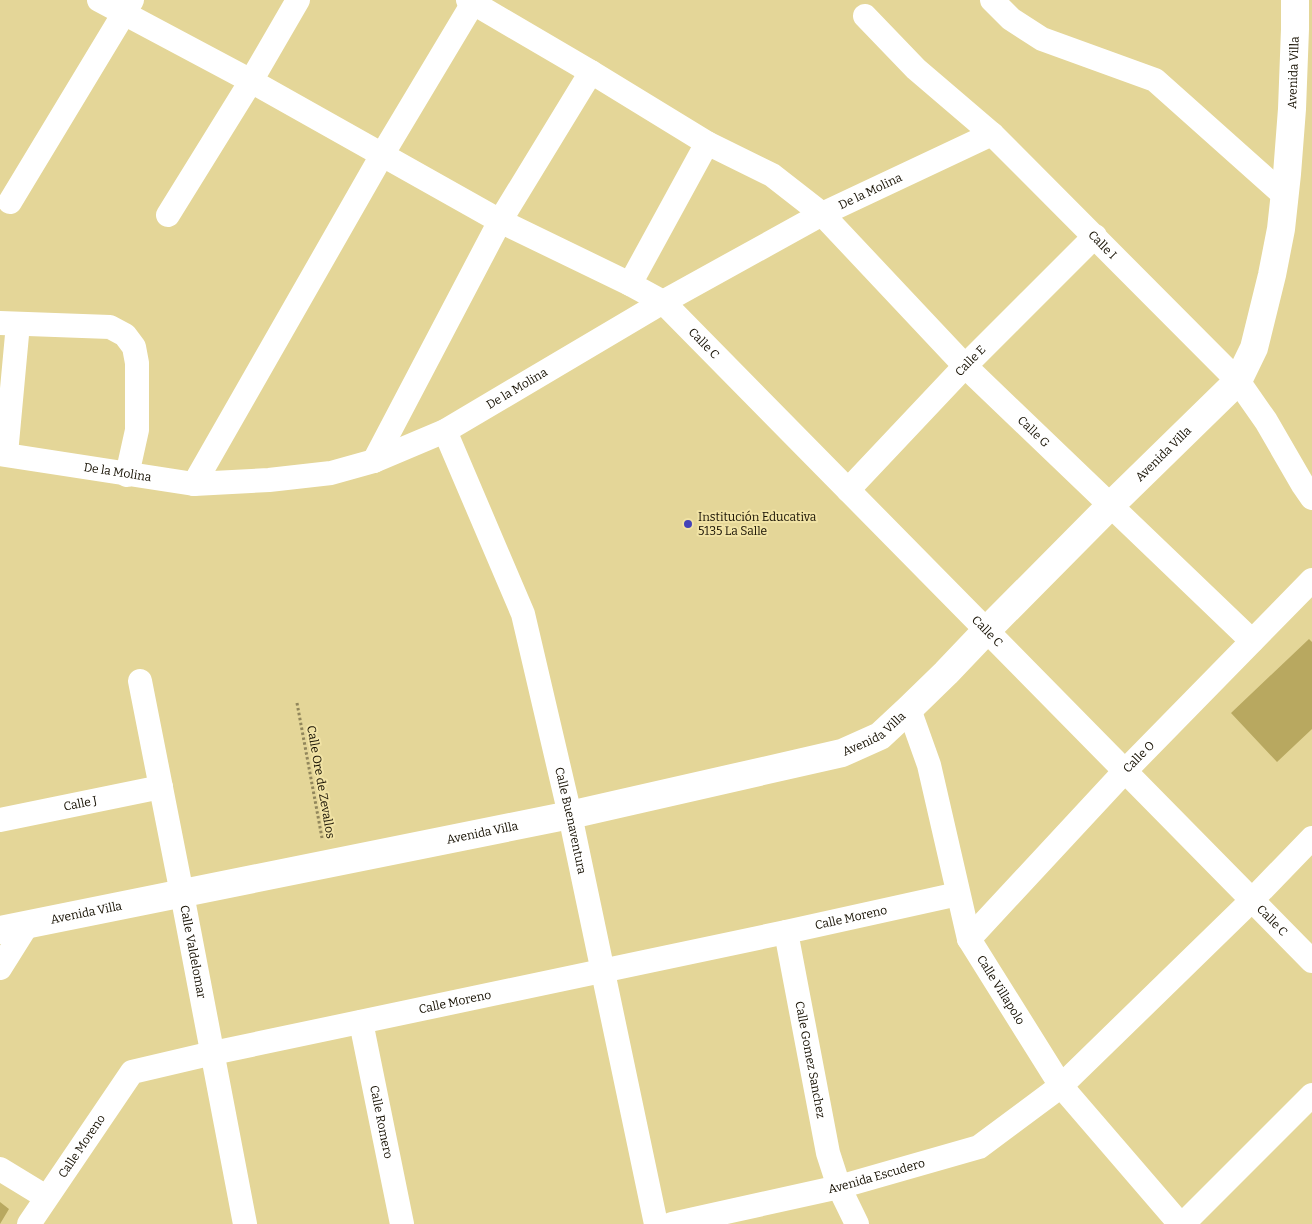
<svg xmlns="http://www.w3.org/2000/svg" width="1312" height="1224" viewBox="0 0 1312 1224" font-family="Bitter,serif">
  <rect width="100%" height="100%" fill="#e4d698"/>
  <path fill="#b8a860" d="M1309,639L1312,642V729L1277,762L1231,713Z
    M0,1202L9,1209L0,1224Z"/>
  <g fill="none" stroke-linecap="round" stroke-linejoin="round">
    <path stroke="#91865b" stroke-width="3" stroke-dasharray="2.5 2.5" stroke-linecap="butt" d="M297,703L322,838"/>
    <g stroke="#fff" stroke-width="24">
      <path id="s1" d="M99,0L251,81L500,221L630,284L663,302L1312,961"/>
      <path id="s2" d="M468,0L591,72L707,143L772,175L822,214L965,366L1252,641"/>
      <path d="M992,0L1011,19L1042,39L1155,80L1285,196"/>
      <path id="s3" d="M865,16L916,69L992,134L1238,381L1266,421L1303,485L1312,498"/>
      <path d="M10,202L132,0"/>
      <path d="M168,215L251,81L298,0"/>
      <path d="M630,284L707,143"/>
      <path d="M0,323L110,327L125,335L134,347L137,363V430L127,475"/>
      <path id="s4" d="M445,431L523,614L570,815L656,1224"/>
      <path id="s5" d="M0,454L194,484L269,480L331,473L374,461L445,431L663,302L822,214L992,134"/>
      <path d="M6,454L18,324"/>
      <path d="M374,461L500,221L591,72"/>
      <path d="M194,484L382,155L473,3"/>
      <path id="s6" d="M848,490L965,366L1095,236"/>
      <path id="s7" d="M140,681L182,894L245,1224"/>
      <path id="s8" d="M909,709L929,765L969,939L1061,1086L1180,1224"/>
      <path id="s9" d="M0,820L161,787"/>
      <path id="s10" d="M786,932L828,1153L839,1187L857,1224"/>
      <path id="s11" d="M969,939L1125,771L1312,580"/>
      <path d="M0,968L27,925"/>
      <path id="s12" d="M361,1022L402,1224"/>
      <path d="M0,1169L46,1197"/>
      <path id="s13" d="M29,1224L132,1072L213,1053L786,932L958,894"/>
      <path id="s14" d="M672,1224L839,1187L979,1147L1061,1086L1252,900L1312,838"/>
      <path d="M1183,1224L1312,1095"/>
    </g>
    <path stroke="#fff" stroke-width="28" id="s15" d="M0,930L570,815L842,753L880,736L909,709L946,673L986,631L1111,505L1238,381L1254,348L1272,275L1281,229L1287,174L1292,109L1295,29V0"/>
  </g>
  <circle fill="#4443b8" stroke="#f1e3a5" stroke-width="2" cx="688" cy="524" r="5"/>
  <g text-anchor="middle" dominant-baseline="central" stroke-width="4" stroke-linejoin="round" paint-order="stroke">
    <g font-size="12" fill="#150f00" stroke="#f1e3a5">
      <text stroke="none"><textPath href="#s15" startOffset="1722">Avenida Villa</textPath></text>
      <text stroke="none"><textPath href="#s5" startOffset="944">De la Molina</textPath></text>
      <text stroke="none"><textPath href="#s3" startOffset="330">Calle I</textPath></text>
      <text stroke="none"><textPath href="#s1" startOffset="698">Calle C</textPath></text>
      <text stroke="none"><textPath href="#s6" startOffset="178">Calle E</textPath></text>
      <text stroke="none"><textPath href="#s5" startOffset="539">De la Molina</textPath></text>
      <text stroke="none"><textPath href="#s2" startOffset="718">Calle G</textPath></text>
      <text stroke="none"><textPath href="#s15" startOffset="1302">Avenida Villa</textPath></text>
      <text stroke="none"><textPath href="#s5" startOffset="119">De la Molina</textPath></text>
      <text stroke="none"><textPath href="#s1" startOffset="1102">Calle C</textPath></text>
      <text stroke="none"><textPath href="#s15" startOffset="898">Avenida Villa</textPath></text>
      <text stroke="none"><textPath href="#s11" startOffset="249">Calle O</textPath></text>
      <text transform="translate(321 782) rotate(80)">Calle Ore de Zevallos</text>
      <text stroke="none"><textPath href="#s9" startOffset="82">Calle J</textPath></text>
      <text stroke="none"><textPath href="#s4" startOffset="411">Calle Buenaventura</textPath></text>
      <text stroke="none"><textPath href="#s15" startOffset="492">Avenida Villa</textPath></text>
      <text stroke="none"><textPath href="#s15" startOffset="88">Avenida Villa</textPath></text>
      <text stroke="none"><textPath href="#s13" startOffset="919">Calle Moreno</textPath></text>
      <text stroke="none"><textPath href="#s1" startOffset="1508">Calle C</textPath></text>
      <text stroke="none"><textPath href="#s7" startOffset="276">Calle Valdelomar</textPath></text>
      <text stroke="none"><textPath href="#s8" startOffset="298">Calle Villapolo</textPath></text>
      <text stroke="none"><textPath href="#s13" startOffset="514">Calle Moreno</textPath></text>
      <text stroke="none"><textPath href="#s10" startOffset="130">Calle Gomez Sanchez</textPath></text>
      <text stroke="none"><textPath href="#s12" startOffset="102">Calle Romero</textPath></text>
      <text stroke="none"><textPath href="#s13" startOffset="94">Calle Moreno</textPath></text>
      <text stroke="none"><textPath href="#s14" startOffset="210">Avenida Escudero</textPath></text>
    </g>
    <g font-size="12" fill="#150f00" stroke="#f1e3a5" text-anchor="start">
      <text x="698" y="517">Institución Educativa<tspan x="698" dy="14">5135 La Salle</tspan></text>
    </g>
  </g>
</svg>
